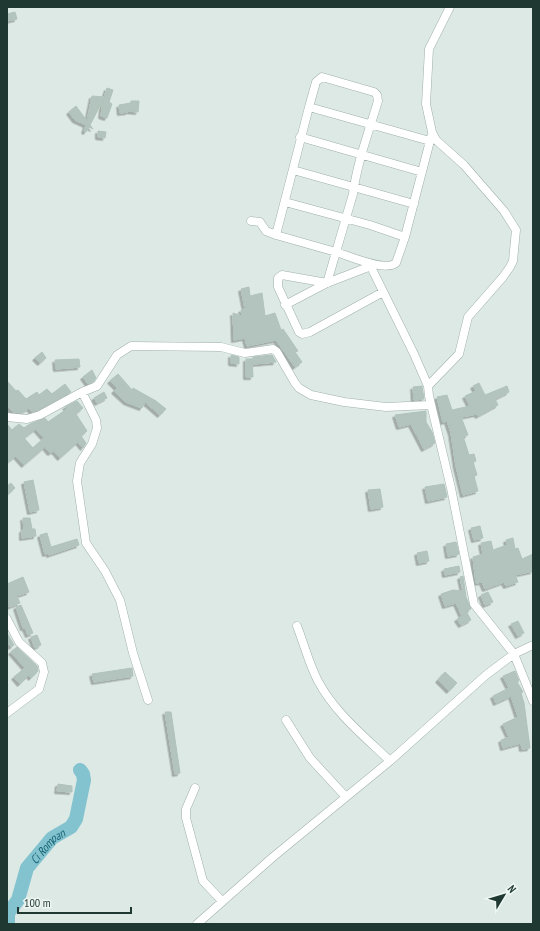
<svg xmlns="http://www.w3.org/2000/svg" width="540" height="931" viewBox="0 0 540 931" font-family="'PT Sans Narrow',sans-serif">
  <defs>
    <filter id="shadow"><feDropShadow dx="-2.5" dy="2.5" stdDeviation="0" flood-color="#0004"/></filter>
  </defs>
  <rect width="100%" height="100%" fill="#dde9e4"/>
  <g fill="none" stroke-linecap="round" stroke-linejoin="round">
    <path stroke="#83c3d0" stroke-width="14" id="s1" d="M8,924V913L18,900L27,868L52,838L71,827L76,819L84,780L83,774L80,770"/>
  </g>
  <path fill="#b2c4bd" stroke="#b0c3bb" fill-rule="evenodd" filter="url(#shadow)" d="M15,12L17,19L7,21V14Z
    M107,88L113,90L109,102L112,104L107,118L101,116L103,100L90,125L93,129L89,127L86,132L84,131L86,125L75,120L69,112L76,106L87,121L92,96L104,97Z
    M131,101H139L138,112L128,111V112L120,113L119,105L131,103Z
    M98,131L106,132L105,138L98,137Z
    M249,287L250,296L262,293L265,316L275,313L281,330L283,329L298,351L295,352L302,362L295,367L276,340L247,346L245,338L234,340L233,313L242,316L241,310L245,309L241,289Z
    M42,352L46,358L40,363L35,358Z
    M231,355L239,357V364L231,363Z
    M272,355L276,362L253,364V357Z
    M79,359L80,367L56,369L55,360Z
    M246,359H252L253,377H246Z
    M92,370L96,378L93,382L88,384L83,377Z
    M118,374L132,390L133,388L156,401L166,409L160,415L145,402L142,408L126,402L114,391L117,388L110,381Z
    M7,381L16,391L18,390L26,399L37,392L39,395L47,389L52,394L65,384L71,392L38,410L32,412L29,408L22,413L13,412L7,405Z
    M479,383L485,395L507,386L509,392L495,399L498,405L478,416L477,414L461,417L468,435L463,436L469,455L474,454L476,461L473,462L477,475L474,476L478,491L463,495L456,466L451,433L447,421L443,422L437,397L447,395L452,410L470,406L465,396L476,391L473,386Z
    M422,386L424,399L414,400L413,387Z
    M104,392L107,398L97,403L94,398Z
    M77,401L83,408L76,414L87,431L81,436L86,443L83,448L78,442L60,458L54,451L50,453L45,447L24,465L16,456L7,463V424L12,430L19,424L24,428L30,424L45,418L48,422L67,409L65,407ZM36,429L44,438L33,448L24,438Z
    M426,411V422L432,432L435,443L424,449L411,424L399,427L395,415Z
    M33,480L39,510L30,512L24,482Z
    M11,483L15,488L7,495V486Z
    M444,484L447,497L428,501L425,487Z
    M380,489L383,507L371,509L368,490Z
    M23,518H30L32,529H35L36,536L22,538V530H24Z
    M480,526L483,538L474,540L471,528Z
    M47,533L51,547L77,539L79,545L49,555V553L45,554L40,535Z
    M513,538L515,549L518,548L522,559L533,554V571L515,575L518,582L506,586L504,582L485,589L482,582L476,583L473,557L483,554L481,543L491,541L493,550L507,545L506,540Z
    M456,542L459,554L448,556L446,544Z
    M427,551L429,561L419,563L417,553Z
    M459,566L460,572L445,575L444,569Z
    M463,576L466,597L471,609L466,611L471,620L461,625L457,619L462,616L456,603L445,606L441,594L453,590L463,591L460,577Z
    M23,577L29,592L17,596L20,603L9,607L7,602V584Z
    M488,592L493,602L485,605L481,595Z
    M21,605L33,633L28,635L25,628H23L16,607Z
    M518,621L524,633L518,636L511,624Z
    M7,633L14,645L11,647L7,642Z
    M37,635L41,645L35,648L31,637Z
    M17,647L37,666L38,671L31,678L29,675L20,684L14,677L25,668L11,652Z
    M132,668L133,676L94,682L92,674Z
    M515,671L519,681L517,682L523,692L521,693L524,703L530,748L522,749L521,743L503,748L501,740L509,737L503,724L518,717L511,696L496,703L493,696L509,688L503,676Z
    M445,672L457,683L449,691L438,680Z
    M165,712H171L180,773L175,774Z
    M58,784L72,786V792L57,791Z"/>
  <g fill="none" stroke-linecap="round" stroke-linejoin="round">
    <defs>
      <path id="minor" d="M450,7L429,49L426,104L432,132L436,140L464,165L504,211L516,230L513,261L510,267L503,277L468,317L459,354L428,386L429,396L451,488L474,604L514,654L533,701
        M309,107L316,82L322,77L374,92L377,95L378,101C369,131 357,163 353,194L336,252L276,235L309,107L430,141
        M300,137L422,172
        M293,170L414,204
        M285,202L370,225L405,237
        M251,221L260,222L266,231L276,235
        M369,263L414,354L428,386
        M327,283L336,252C349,256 385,272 396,263L405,237L431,137
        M327,283L282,275L278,278V287L299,332L302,334L310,332L383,292
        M285,305L327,283L371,266
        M82,392L96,420L97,428L92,444L80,463L77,481L86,543L105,571L120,600L133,653L148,700
        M7,417L27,419L40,415L82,392L97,386L117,355L131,346L221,347L245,353L273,349L277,352L295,383L299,388L311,395L344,402L386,407L430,405
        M7,619L19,642L42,663L44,672L39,689L7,713
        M297,626C304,644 309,664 318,681C335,713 364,736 390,761
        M286,720L310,758L346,797
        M195,788L186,809V818L203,881L222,901
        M197,924L273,857L390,761L486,675L514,654L533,645"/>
    </defs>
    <use href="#minor" stroke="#a0b0ab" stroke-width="9"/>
    <use href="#minor" stroke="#fff" stroke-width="8"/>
  </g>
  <g text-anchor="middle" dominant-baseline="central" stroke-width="3" stroke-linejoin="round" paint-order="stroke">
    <g font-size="12" font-style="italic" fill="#196474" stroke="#edf6f2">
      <text stroke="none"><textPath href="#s1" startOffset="91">Ci Rompan</textPath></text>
    </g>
  </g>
  <rect width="540" height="931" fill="none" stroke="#1f3832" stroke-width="16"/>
  <g transform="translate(504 895) rotate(52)" stroke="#edf6f2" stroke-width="3" paint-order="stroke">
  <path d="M0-3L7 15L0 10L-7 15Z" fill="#1f3832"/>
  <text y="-6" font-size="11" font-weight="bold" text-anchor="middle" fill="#1f3832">N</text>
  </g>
  <path d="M18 907v6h113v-6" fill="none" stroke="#1f3832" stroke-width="2"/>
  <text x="24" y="907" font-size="12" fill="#1f3832" stroke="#edf6f2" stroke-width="3" paint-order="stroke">100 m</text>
</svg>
